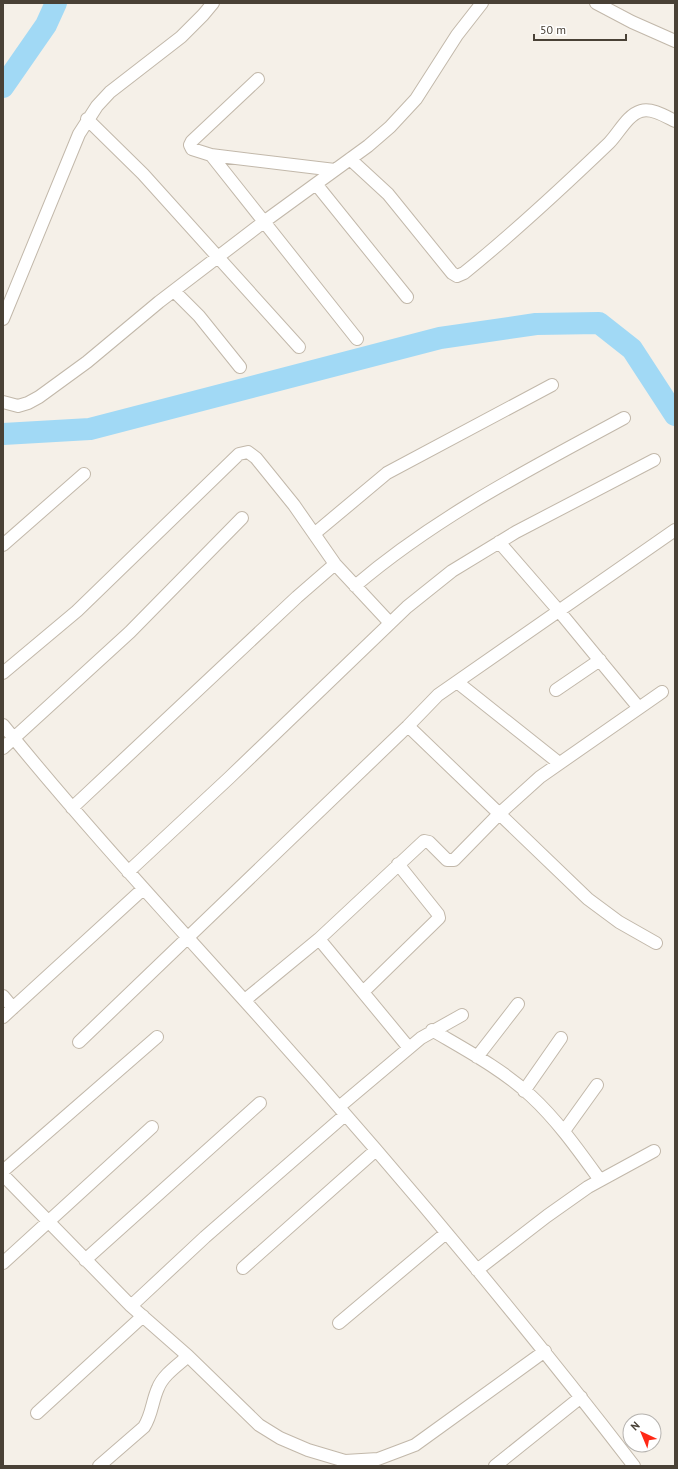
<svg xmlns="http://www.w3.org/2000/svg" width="678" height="1469" viewBox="0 0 678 1469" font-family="'PT Sans',sans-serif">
  <rect width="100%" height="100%" fill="#f5f0e8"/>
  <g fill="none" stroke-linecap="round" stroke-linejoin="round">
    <path stroke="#a1d9f5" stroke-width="22" d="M3,87L46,25L56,3
      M3,434L90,429L440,338L536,324L599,323L632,349L675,415"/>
    <defs>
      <path id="minor" d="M596,3L632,22L675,41
        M258,79L192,141L190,145L192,149L211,155L335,170
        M87,119L143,174L299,347
        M211,155L357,339
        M350,159L388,194L452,273L457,276L464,273C515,232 562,188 609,143C619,133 627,115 641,111C652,108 665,116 675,121
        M316,184L407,297
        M174,291L199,316L240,367
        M3,319L79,134L97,106L110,92L181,37L203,15L213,3
        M3,402L18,406L28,403L39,397L87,362L159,302L265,221L368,146L390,127L416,99L457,35L482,3
        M314,534L387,473L552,385
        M499,542L559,611L639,708
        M3,545L84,474
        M355,586C437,516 530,469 624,418
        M3,673L77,611L239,454L248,452L256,458L294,505L335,564L390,623
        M457,682L559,763
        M556,690L600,660
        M3,725C80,820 163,910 245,1001C380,1151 511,1306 634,1466
        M408,726L588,899L619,922L656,943
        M3,748L130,632L242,518
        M72,808L297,597L335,564
        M128,872L229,778L407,607L452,571L516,532L654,460
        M319,939L409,1048
        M363,992L439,918L438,914L398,864
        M3,996L13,1008
        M245,1000L319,939L424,841L429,842L447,860H454L499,814L540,777L662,692
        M3,1017L143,889
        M432,1030C466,1050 502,1069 531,1096C558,1121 579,1151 600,1180
        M79,1042L408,726L438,695L675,530
        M477,1057L518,1004
        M524,1091L561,1038
        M339,1107L421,1038L462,1015
        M564,1131L597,1085
        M3,1171L157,1037
        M3,1175L131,1306L188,1356L259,1425L280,1438L308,1450L345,1461L378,1459L415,1445L545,1351
        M85,1260L260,1103
        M3,1263L152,1127
        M243,1268L376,1150
        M477,1270L547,1216L588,1187L654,1151
        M131,1306L205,1237L345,1115
        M339,1323L446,1233
        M37,1413L143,1316
        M99,1466L144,1427C152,1415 152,1401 158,1388C163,1375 178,1365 188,1356
        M495,1466L581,1397"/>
    </defs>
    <use href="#minor" stroke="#c2b8aa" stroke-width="14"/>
    <use href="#minor" stroke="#fff" stroke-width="12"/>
  </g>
  <rect width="678" height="1469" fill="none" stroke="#494136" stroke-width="8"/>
  <g transform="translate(642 1433) rotate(316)"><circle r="19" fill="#ffffff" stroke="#b6b3af"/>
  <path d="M0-3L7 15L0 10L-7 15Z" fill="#ff2816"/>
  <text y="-6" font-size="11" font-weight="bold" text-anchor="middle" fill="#494136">N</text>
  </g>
  <path d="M534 34v6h92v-6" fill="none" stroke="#494136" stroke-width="2"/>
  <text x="540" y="34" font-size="12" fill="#494136" stroke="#ffffff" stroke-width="3" paint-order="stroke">50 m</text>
</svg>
